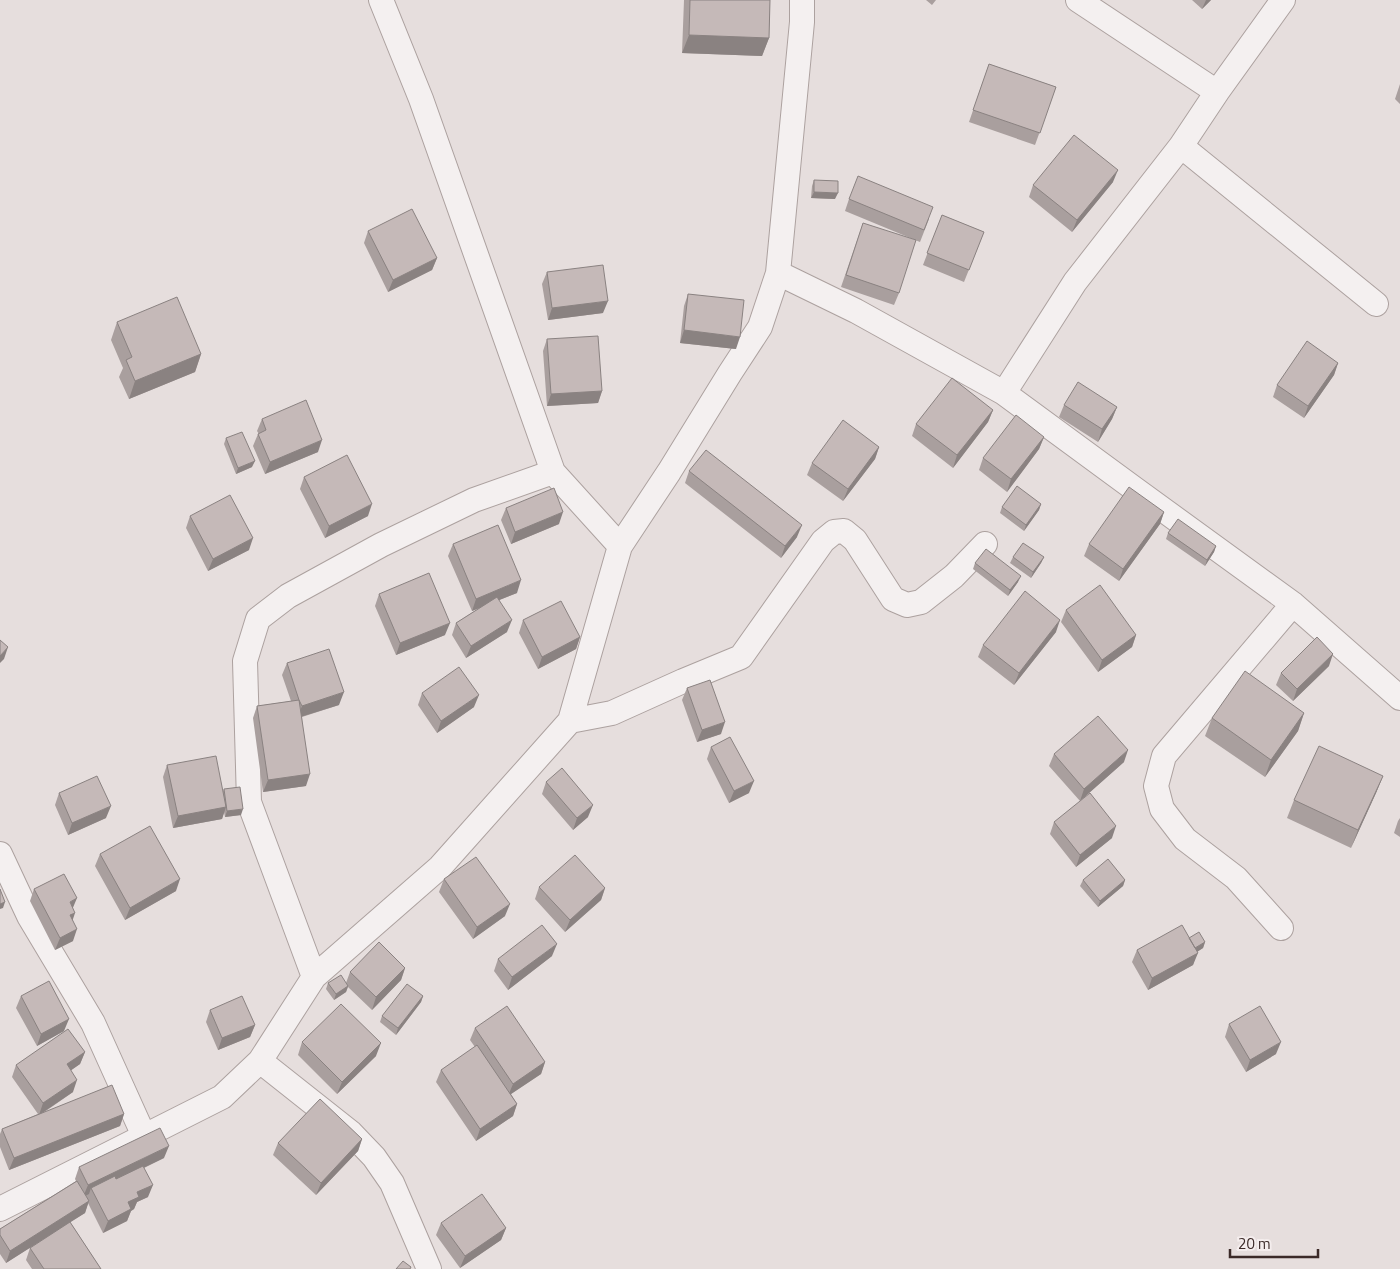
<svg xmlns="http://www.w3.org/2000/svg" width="1400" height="1269" viewBox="0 0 1400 1269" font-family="'Titillium Web',sans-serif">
  <rect width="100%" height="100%" fill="#e6dedd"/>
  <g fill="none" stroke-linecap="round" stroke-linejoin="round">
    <defs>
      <path id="street" d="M381,0L421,99L553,472
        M1078,0L1217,92
        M1181,146L1376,304
        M778,273L856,311L1004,393L1136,490L1293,604L1400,698
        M1004,393L1075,282L1181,146L1217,92L1283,0
        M570,721L612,713L683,681L741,657L823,541L834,532L844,531L855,540L893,599L907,605L921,602L954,576L985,544
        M0,854L29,916L93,1023L144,1136
        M1281,928L1236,878L1185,839L1162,809L1156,786L1164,756L1293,604
        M314,977L249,802L245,661L258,619L288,596L381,545L474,500L553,472L620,546
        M260,1061L351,1133L374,1157L392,1183L429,1269
        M0,1209L222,1097L260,1061L314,977L440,867L570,721L620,546L669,472L730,373L760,327L778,273L802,22V0"/>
    </defs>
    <use href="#street" stroke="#aca19f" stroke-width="26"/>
    <use href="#street" stroke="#f4f0f0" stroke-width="24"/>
  </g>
  <path fill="#a99f9e" d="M684,0H770L769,38L762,56L682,53Z
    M926,0H936L932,5Z
    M1192,0H1211L1202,9Z
    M989,64L1056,87L1035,145L969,122Z
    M1400,84V104L1395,99Z
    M814,180L835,199L811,198L812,186Z
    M1113,182L1072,232L1029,197L1033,185Z
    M849,199L929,219L920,242L845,211Z
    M942,215L984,232L964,282L923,265Z
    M863,223L899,293L894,305L841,287Z
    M368,231L437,258L432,270L388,292L364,243Z
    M547,272L603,313L548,320L542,284Z
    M688,294L736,349L680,343L684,306Z
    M117,322L201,354L195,372L129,399L119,377L123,368L111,340Z
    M547,339L602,391L598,403L547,406L543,351Z
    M1338,363L1334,375L1304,418L1273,397L1277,385Z
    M1064,405L1117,407L1112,419L1098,442L1059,417Z
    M993,410L988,422L953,468L912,436L916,424Z
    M262,419L318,452L265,474L253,446L258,434H259L257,431Z
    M1044,437L1039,449L1007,492L979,470L983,458Z
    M226,438L252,467L236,474L224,444Z
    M879,447L875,459L843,501L807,475L812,463Z
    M689,471L797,537L781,558L685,483Z
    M304,477L368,516L325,538L300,489Z
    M1041,504L1039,510L1024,531L1000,513L1002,507Z
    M506,508L559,524L511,544L501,520Z
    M1164,512L1160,524L1119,581L1084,556L1089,544Z
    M190,516L249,550L208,571L186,528Z
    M1168,533L1216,546L1214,552L1205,566L1166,539Z
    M453,544L517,593L499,600L507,632L466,658L452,635L456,623L479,608L472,611L448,556Z
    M1013,557H1044L1041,563L1031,578L1010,563Z
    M975,563L1018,582L1008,596L973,569Z
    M379,594L445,635L396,655L375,606Z
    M1066,610L1136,635L1132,647L1098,672L1061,622Z
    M523,620L580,637L576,649L538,669L519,633Z
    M1056,632L1014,685L978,657L983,645Z
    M287,663L339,705L302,717L306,786L263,792L253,718L257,706L291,701L282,675Z
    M1329,666L1293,701L1276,685L1281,673Z
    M687,688L721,734L697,742L682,700Z
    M422,693L474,707L437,733L418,705Z
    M1304,713L1298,731L1265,777L1205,736L1212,718Z
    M711,747L749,793L729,803L707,759Z
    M1054,754L1124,762L1080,801L1049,766Z
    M167,765L223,791L224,789L241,815L225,817L224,812L222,819L173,828L163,777Z
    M1383,776L1376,793L1351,848L1287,818L1294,800Z
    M546,782L588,817L573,830L542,794Z
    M59,793L106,818L68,835L55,805Z
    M1400,818V837L1394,833L1398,821Z
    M1054,822L1112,838L1076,867L1050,834Z
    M100,854L176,891L125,920L95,866Z
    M444,879L505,916L473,939L439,892Z
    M1083,880H1125L1123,886L1098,907L1080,886Z
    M539,887L605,888L601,900L565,932L535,899Z
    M34,889L73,909V941L55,950L30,901Z
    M1189,938L1205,942L1203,948L1197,952L1193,965L1148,990L1132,962L1137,950Z
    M552,956L508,990L494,971L498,959Z
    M405,968L401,980L372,1010L348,987L346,992L334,1000L326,989L328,983H346L350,972Z
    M21,996L64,1031L37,1046L16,1008Z
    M423,996L421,1002L396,1035L380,1022L382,1016Z
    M210,1010L255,1025L250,1037L218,1050L206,1022Z
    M1229,1024L1276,1054L1246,1072L1225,1037Z
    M475,1028L545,1062L541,1074L511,1094L517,1104L513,1116L476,1141L436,1082L441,1070L475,1047L470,1040Z
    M302,1042L376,1056L337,1094L298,1055Z
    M85,1052L80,1064L71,1070L73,1092L43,1113L124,1114L120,1126L9,1170L0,1147V1134L2,1129L38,1114L12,1077L16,1065Z
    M362,1139L358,1151L316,1195L273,1155L278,1143Z
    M164,1158L144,1168L148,1197L137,1202L134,1209L131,1211L127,1221L103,1233L88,1203L85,1213L70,1222L101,1269H32L26,1260L30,1248L48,1236L6,1263L0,1254V1229L76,1181L75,1179L79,1167Z
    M441,1223L506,1228L501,1240L460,1268L436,1235Z"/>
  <path fill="#8a8281" d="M1206,0H1211L1202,9Z
    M689,35L769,38L762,56L682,53Z
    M1118,170L1113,182L1072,232L1077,220Z
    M814,192L838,193L835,199L811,198Z
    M437,258L432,270L388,292L393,280Z
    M608,301L603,313L548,320L552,308Z
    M684,330L740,337L736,349L680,343Z
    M201,354L195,372L129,399L135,381Z
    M1338,363L1334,375L1304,418L1308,406Z
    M602,391L598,403L547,406L551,394Z
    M1117,407L1112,419L1098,442L1102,429Z
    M993,410L988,422L953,468L957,455Z
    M1044,437L1039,449L1007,492L1011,479Z
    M322,440L318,452L265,474L270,462Z
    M879,447L875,459L843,501L848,489Z
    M255,461L252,467L236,474L238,468Z
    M372,504L368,516L325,538L329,526Z
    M1041,504L1039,510L1024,531L1026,525Z
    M563,512L559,524L511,544L515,532Z
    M1164,512L1160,524L1119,581L1123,569Z
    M802,525L797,537L781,558L785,546Z
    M253,538L249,550L208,571L213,559Z
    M1216,546L1214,552L1205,566L1207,560Z
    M1044,557L1041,563L1031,578L1033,572Z
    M1021,576L1018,582L1008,596L1010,590Z
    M521,580L517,593L472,611L476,599Z
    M512,620L507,632L466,658L471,646Z
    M1060,620L1056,632L1014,685L1019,673Z
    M450,623L445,635L396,655L400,643Z
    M1136,635L1132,647L1098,672L1102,660Z
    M580,637L576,649L538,669L542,657Z
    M8,647L4,659L0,663V656Z
    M1333,654L1329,666L1293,701L1297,689Z
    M344,692L339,705L297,718L302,706Z
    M479,695L474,707L437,733L441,721Z
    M1304,713L1298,731L1265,777L1271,760Z
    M725,722L721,734L697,742L702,730Z
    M1128,750L1124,762L1080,801L1084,789Z
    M310,774L306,786L263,792L268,780Z
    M1383,776L1376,793L1351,848L1358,830Z
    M754,781L749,793L729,803L734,791Z
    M593,805L588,817L573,830L577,818Z
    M111,806L106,818L68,835L72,823Z
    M226,807L222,819L173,828L178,816Z
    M243,809L241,815L225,817L227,811Z
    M1116,826L1112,838L1076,867L1080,855Z
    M180,879L176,891L125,920L130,908Z
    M1125,880L1123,886L1098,907L1100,901Z
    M605,888L601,900L565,932L570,920Z
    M77,898L72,910L70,902Z
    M5,902L3,908L0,909V904Z
    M510,904L505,916L473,939L477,927Z
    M75,913L71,925L70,915Z
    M77,929L73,941L55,950L60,938Z
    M1205,942L1203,948L1192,955L1194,949Z
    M557,944L552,956L508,990L512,977Z
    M1198,953L1193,965L1148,990L1152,978Z
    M405,968L401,980L372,1010L376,997Z
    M348,986L346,992L334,1000L336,994Z
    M423,996L421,1002L396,1035L398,1028Z
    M69,1019L64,1031L37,1046L41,1034Z
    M255,1025L250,1037L218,1050L222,1038Z
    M1281,1042L1276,1054L1246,1072L1250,1060Z
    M381,1043L376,1056L337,1094L342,1082Z
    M85,1052L80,1064L63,1076L67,1064Z
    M545,1062L541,1074L508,1096L513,1084Z
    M77,1080L73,1092L39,1115L43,1103Z
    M517,1104L513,1116L476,1141L480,1129Z
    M124,1114L120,1126L9,1170L14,1158Z
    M362,1139L358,1151L316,1195L321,1183Z
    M169,1146L164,1158L93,1192L91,1188L89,1194L83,1197L88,1185Z
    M153,1185L148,1197L137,1202L134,1209L131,1211L127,1221L103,1233L108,1221L137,1192Z
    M89,1201L85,1213L6,1263L10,1251Z
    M506,1228L501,1240L460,1268L465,1256Z"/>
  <path fill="#c5b9b8" stroke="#8a8281" d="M690,0H770L769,38L689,35Z
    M989,64L1056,87L1040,133L973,110Z
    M1074,135L1118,170L1077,220L1033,185Z
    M858,176L933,207L924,230L849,199Z
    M814,180L838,181V193L814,192Z
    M412,209L437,258L393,280L368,231Z
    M942,215L984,232L969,270L927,253Z
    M863,223L916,240L899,293L846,275Z
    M603,265L608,301L552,308L547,272Z
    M688,294L744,300L740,337L684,330Z
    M177,297L201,354L135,381L126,360L132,357L117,322Z
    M598,336L602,391L551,394L547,339Z
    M1307,341L1338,363L1308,406L1277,385Z
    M952,378L993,410L957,455L916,424Z
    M1078,382L1117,407L1102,429L1064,405Z
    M306,400L322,440L270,462L258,434L266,430L262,419Z
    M1016,415L1044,437L1011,479L983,458Z
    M843,420L879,447L848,489L812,463Z
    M242,432L255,461L238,468L226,438Z
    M706,450L802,525L785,546L689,471Z
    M347,455L372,504L329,526L304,477Z
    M1017,486L1041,504L1026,525L1002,507Z
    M1129,487L1164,512L1123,569L1089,544Z
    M554,488L563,512L515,532L506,508Z
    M230,495L253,538L213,559L190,516Z
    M1178,519L1216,546L1207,560L1168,533Z
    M498,525L521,580L476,599L453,544Z
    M1023,543L1044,557L1033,572L1013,557Z
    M986,549L1021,576L1010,590L975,563Z
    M429,573L450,623L400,643L379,594Z
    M1100,585L1136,635L1102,660L1066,610Z
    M1025,591L1060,620L1019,673L983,645Z
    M497,597L512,620L471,646L456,623Z
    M561,601L580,637L542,657L523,620Z
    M1317,637L1333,654L1297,689L1281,673Z
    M0,640L8,647L0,656Z
    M329,649L344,692L302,706L299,700L310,774L268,780L257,706L299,700L287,663Z
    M459,667L479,695L441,721L422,693Z
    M1245,671L1304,713L1271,760L1212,718Z
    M710,680L725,722L702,730L687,688Z
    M1098,716L1128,750L1084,789L1054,754Z
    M730,737L754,781L734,791L711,747Z
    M1319,746L1383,776L1358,830L1294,800Z
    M216,756L226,807L178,816L167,765Z
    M562,768L593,805L577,818L546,782Z
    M97,776L111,806L72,823L59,793Z
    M240,787L243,809L227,811L224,789Z
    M1090,793L1116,826L1080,855L1054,822Z
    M150,826L180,879L130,908L100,854Z
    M575,855L605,888L570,920L539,887Z
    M476,857L510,904L477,927L444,879Z
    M1108,859L1125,880L1100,901L1083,880Z
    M64,874L77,898L70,902L75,913L70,915L77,929L60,938L34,889Z
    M0,889L5,902L0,904Z
    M542,925L557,944L512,977L498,959Z
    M1182,925L1198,953L1152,978L1137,950Z
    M1199,932L1205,942L1195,948L1189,938Z
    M379,942L405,968L376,997L350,972Z
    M341,975L348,986L336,994L328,983Z
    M49,981L69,1019L41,1034L21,996Z
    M407,984L423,996L398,1028L382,1016Z
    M242,996L255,1025L222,1038L210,1010Z
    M341,1004L381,1043L342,1082L302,1042Z
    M507,1006L545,1062L513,1084L475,1028Z
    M1260,1006L1281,1042L1250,1060L1229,1024Z
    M68,1029L85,1052L67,1064L77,1080L43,1103L16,1065Z
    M477,1045L517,1104L480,1129L441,1070Z
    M112,1085L124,1114L14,1158L2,1129Z
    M320,1099L362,1139L321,1183L278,1143Z
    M160,1128L169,1146L88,1185L79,1167Z
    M143,1166L153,1185L137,1192L139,1197L128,1202L131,1209L108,1221L91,1188L115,1176L116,1179Z
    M77,1181L89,1201L10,1251L0,1235V1229Z
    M482,1194L506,1228L465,1256L441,1223Z
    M70,1222L101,1269H44L30,1248Z
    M403,1261L411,1267L410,1269H396Z"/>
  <path d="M1230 1249v8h88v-8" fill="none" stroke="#3b2a28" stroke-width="2.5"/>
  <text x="1238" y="1249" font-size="15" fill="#3b2a28" stroke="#f4eded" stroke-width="4" paint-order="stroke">20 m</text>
</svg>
